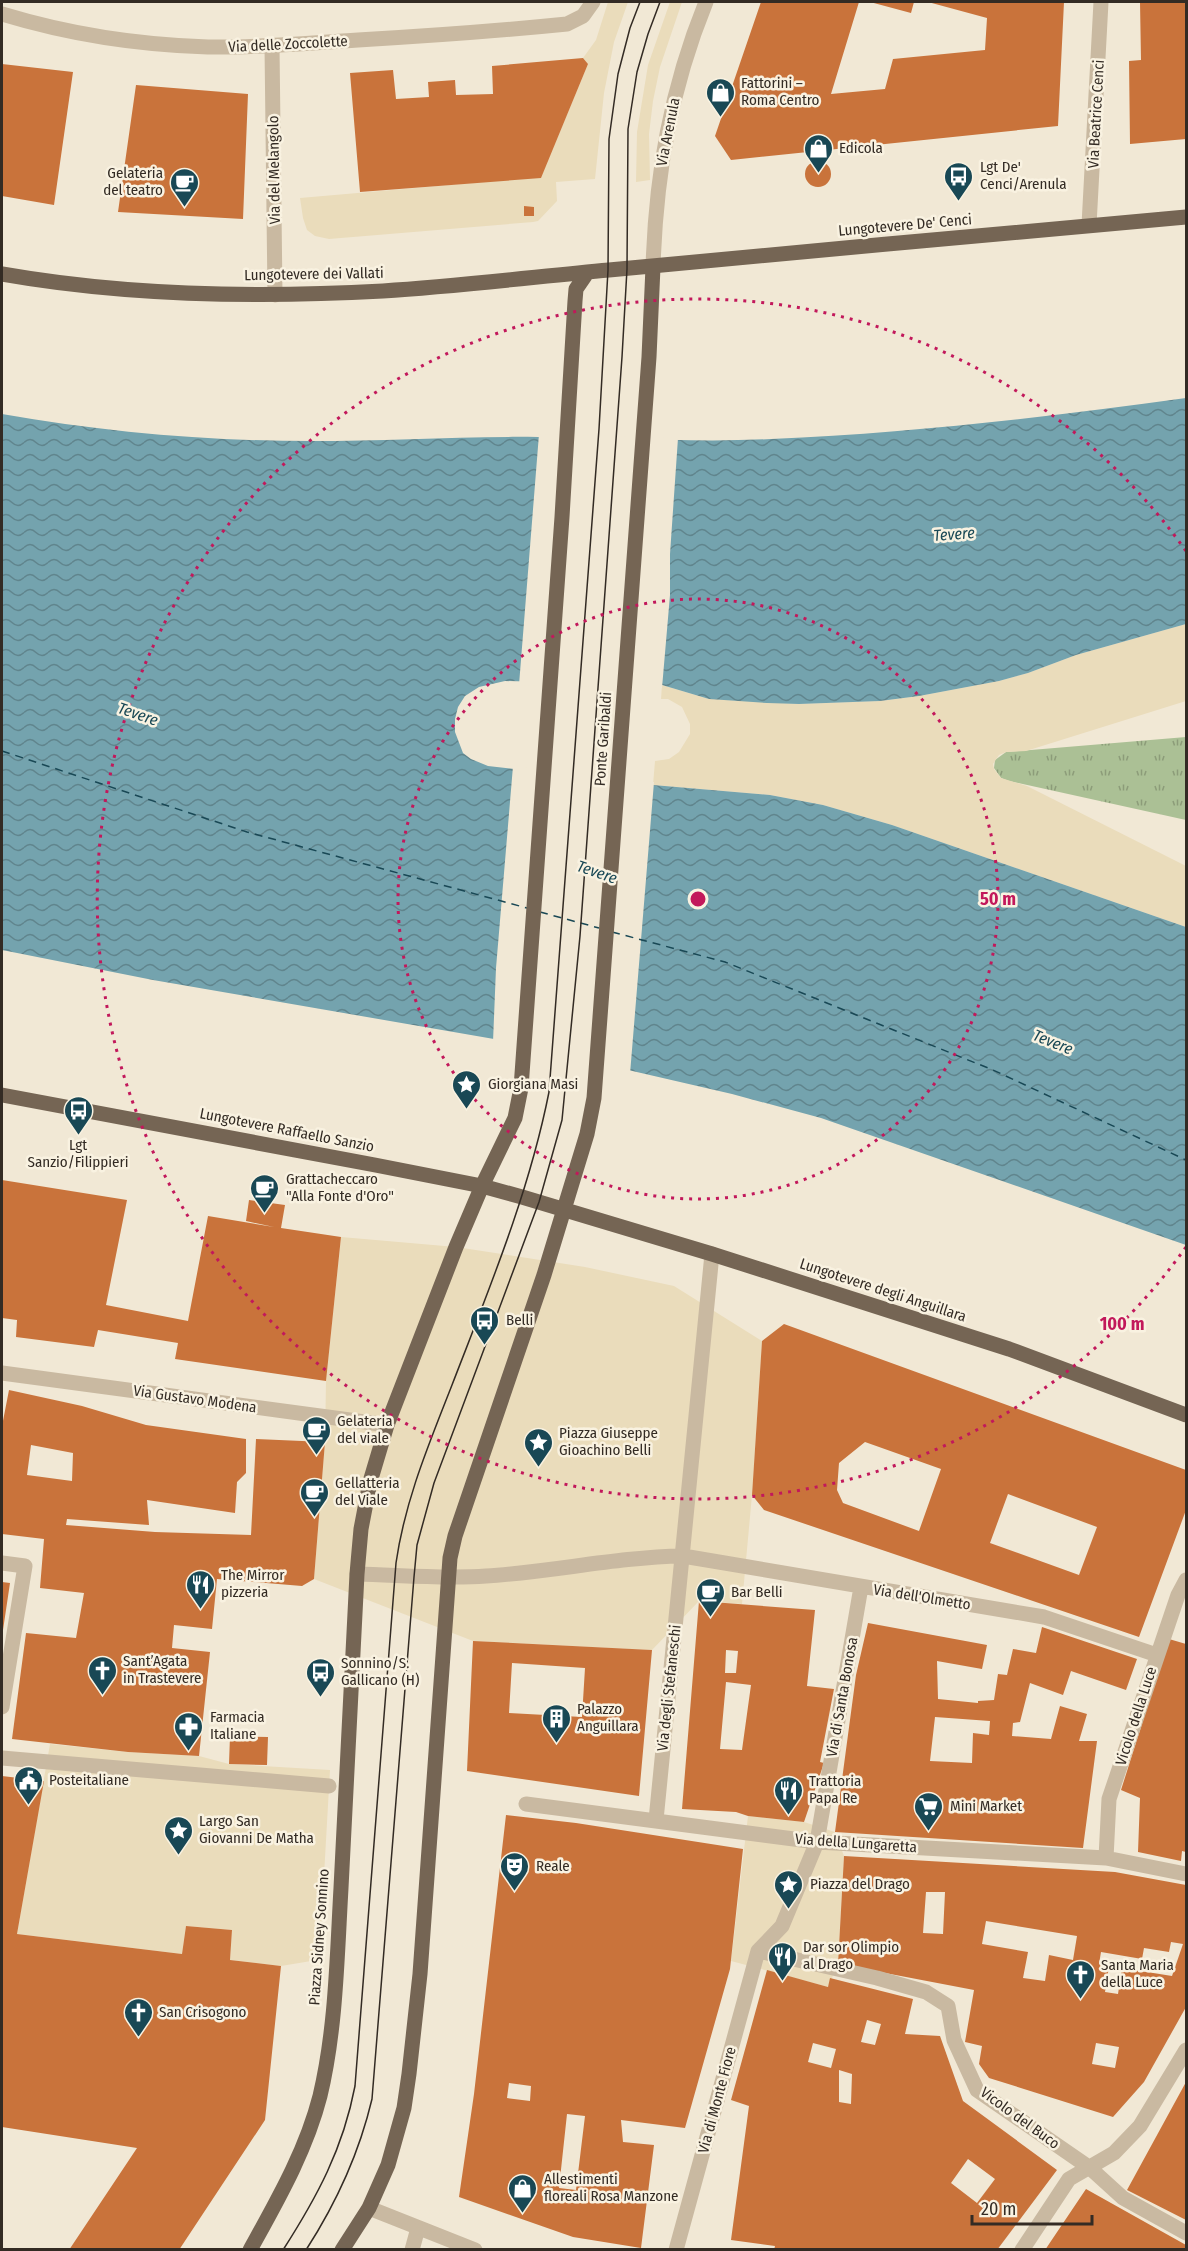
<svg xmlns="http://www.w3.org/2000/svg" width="1188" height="2251" viewBox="0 0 1188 2251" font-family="'Fira Sans Condensed',sans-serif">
  <defs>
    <pattern id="grass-tufts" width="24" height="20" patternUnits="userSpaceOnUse" patternTransform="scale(1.5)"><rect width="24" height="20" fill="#abc095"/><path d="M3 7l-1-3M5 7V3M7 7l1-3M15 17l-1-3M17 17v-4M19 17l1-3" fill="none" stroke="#8c9c79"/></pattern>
    <pattern id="water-waves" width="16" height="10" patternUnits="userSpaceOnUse" patternTransform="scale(1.5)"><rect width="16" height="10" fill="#74a3ae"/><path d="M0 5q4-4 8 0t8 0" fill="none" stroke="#60858d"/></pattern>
  </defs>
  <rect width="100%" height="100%" fill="#f1e8d5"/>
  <path fill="url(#grass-tufts)" d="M1186,737V820L1009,781L1001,778L994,768L995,760L1006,752Z"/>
  <path fill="#eadcbb" d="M608,2H628L614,42L604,93L595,179L556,182L557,201L538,221L533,222L329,239L315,236L307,230L303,218L300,198L541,177L588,64L583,58L596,40Z
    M670,2H682L660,67L653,101L649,134L650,180L636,182L637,132L648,65Z
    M1186,624V701L1026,751L1006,752L999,755L993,764L994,769L1001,778L1027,786L1186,866V927L892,825L823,805L770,795L653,785L655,761L669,759L679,752L690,734V724L682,707L668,699H661L662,685L709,699L799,704L880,701L919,696L999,681L1028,673L1076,655Z
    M341,1237L456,1247L585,1267L674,1286L762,1341L752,1495L742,1604L699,1601L652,1650L473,1641L314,1579L325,1442L326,1381Z
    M50,1744L128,1752L199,1756L229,1764L330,1770L320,1946L311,1961L281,1966L230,1960L232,1930L186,1926L182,1954L17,1934Z
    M748,1816L804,1822L835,1832L844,1856L838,1964L828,1987L731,1961Z"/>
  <path fill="url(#water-waves)" d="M1186,398V624L1076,655L1028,673L999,681L919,696L880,701L799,704L767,703L709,699L662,685L505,681L479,687L465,696L458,707L455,719V732L463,753L471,759L488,766L653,785L770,795L823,805L892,825L1186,927V1245L821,1118L732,1094L494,1039L153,980L2,950V414C104,432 207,441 311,441C386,441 462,436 538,437C615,437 693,443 771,439C910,433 1048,417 1186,398Z"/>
  <path fill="#f1e8d5" d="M539,434L678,438L670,554V595L662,688L519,685Z
    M513,766L654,782L630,1074L493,1042L496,968Z"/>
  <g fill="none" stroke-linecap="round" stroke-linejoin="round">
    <path stroke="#194855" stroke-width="1.5" stroke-dasharray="8 6" stroke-linecap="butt" d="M2,751L247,832L527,908
      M540,912L599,928
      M612,932L725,962L993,1070L1186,1160"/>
  </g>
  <path fill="#c9733b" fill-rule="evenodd" d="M761,2H859L831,94L885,89L893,59L985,50L987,18L928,2H1064L1058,126L731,160L715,136Z
    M870,2H914L911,13Z
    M1140,2H1186V139L1130,144L1129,61L1141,60Z
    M583,58L588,64L541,178L360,192L350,73L393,70L396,99L429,97L428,82L455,80L456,95L493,94L492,66Z
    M2,64L73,72L54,205L2,196Z
    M136,85L248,94L243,219L118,212Z
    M805 174a13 13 0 1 1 26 0a13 13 0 1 1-26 0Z
    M524,206L534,207V216H524Z
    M2,1180L127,1200L106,1305L188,1321L208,1216L274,1227L246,1221L249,1200L285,1205L281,1228L341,1237L326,1381L175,1359L178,1343L98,1330L94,1347L16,1337L17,1320L2,1318Z
    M784,1324L1186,1470V1510L1139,1637L764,1510L752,1495L762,1341ZM865,1442L941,1469L919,1531L843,1503L837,1490L839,1463ZM1008,1494L1097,1527L1079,1575L990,1543Z
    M9,1390L82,1406L146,1425L246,1439V1473L237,1482L235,1513L147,1500L149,1525L67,1519L66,1525L155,1532L251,1535L256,1439L325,1442L314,1579L302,1586L217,1579L212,1629L174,1625L172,1648L210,1652L199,1756L128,1752L12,1739L26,1633L76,1638L84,1593L40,1588L44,1539L2,1534V1426ZM31,1445L73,1453L72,1481L27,1475Z
    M2,1582L10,1583L3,1630H2Z
    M699,1601L815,1610L807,1686L834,1689L820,1762L824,1763L804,1822L748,1816L736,1812L682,1809ZM726,1650L738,1651L736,1673H725ZM726,1682L751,1685L742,1750L720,1749Z
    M868,1623L987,1645L982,1669L937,1661L938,1699L978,1703V1701L994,1700L998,1674L1007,1675L1013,1649L1036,1653L1042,1627L1137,1659L1126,1690L1071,1671L1063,1695L1030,1683L1020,1722L1013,1723L1012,1736L1051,1739L1060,1706L1087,1714L1079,1741H1097L1083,1848L835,1832L856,1675ZM935,1717L990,1721L989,1735L973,1733L972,1763L930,1761Z
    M1169,1639L1186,1644V1852L1182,1851L1181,1861L1138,1852L1140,1798L1121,1790Z
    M473,1641L652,1650L639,1796L467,1771ZM512,1663L585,1668L582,1717L509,1713Z
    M230,1736L268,1737L267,1765L229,1764Z
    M2,1776L44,1781L17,1934L182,1954L186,1926L232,1930L230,1960L281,1966L265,2120L179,2250H69L137,2148L2,2127Z
    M506,1815L576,1823L743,1849L730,1969L685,2128L621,2120L623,2142L654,2145L641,2248L573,2237L459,2197L474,2094ZM509,2083L531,2086L530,2101L507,2098ZM567,2114L585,2116L576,2190L559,2188Z
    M844,1856L1115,1872L1186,1885V2007L1144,2082L1113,2117L989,2078L979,2064L982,2046L965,2042L974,1990L838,1964ZM926,1892H945L943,1934L923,1933ZM986,1921L1077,1936L1073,1960L1049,1955L1045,1981L1023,1978L1028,1952L982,1944ZM1171,1942L1183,1944L1172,1976L1122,1968L1118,1994L1105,1992L1109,1966L1099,1964L1101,1952L1142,1959L1144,1948L1169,1952ZM1096,2043L1119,2047L1115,2068L1092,2064Z
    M767,1970L828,1987L830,1978L913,1999L905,2034L940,2036L963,2101L1057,2170L997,2250H774L775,2246L731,2240L749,2106L731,2100ZM867,2020L881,2024L875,2045L861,2042ZM813,2043L836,2049L831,2068L808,2062ZM839,2070L852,2074L851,2104L839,2102ZM968,2159L995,2179L977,2203L951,2183Z
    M1186,2082V2220L1127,2190Z
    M1086,2189L1186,2245V2250H1045Z"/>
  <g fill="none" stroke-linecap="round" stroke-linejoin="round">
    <path stroke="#c9b9a1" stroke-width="15" d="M2,14C68,34 138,45 208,47C258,48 308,43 358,40C428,36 498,31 567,24L583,16L593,2
      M272,46L275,295
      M1089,225L1101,2
      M653,267C656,173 671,88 706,2
      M2,1373L387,1425
      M2,1563L25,1566L2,1707
      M357,1574C400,1575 443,1579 486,1576C552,1572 617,1557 683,1556L1044,1617L1157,1655
      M2,1758L329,1786
      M526,1804L817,1842L1106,1858L1186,1874
      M656,1820L712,1254
      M1106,1858L1109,1799L1178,1595L1186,1580
      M758,1951L877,1978L926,1992L948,2006L954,2040L977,2090L1090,2168L1123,2198L1186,2233
      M369,2208L475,2250
      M412,2250L418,2228
      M676,2250L758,1951L782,1926L817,1842L861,1587
      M1022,2250L1069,2179L1114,2153L1140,2126L1186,2050"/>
    <path stroke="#756554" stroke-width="15" d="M2,274C127,296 256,298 383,291C459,286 534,277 609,270C801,252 994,234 1186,217
      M2,1095L375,1165L482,1186L522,1197L712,1254L1009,1349L1186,1415
      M250,2250C277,2201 306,2151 320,2096C336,2029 337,1957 341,1888C346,1783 352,1679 357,1574L361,1529L370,1482L387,1425L456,1247L482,1186L515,1118L521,1088L562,517L575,301L576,289L587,273
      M342,2250L369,2208L388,2165L404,2108L409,2074L420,1974L450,1558L455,1536L544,1275L587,1134L594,1098L649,357L653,267"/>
    <path stroke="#332b24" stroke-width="1.5" d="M283,2250C317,2197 343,2149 355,2086L396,1563C405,1500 429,1444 452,1385C489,1289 529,1193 549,1092L599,429L608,270L609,139L618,74L630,28L640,2
      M306,2250C337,2202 359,2154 372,2099L414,1577L417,1545L434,1483L539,1202L562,1120L580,936L622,357L627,269L628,129L637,72L648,34L660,2"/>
  </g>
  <g fill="none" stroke="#c2185b" stroke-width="3" stroke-dasharray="3 6">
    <circle cx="698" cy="899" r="300"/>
    <path d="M1186 1247A600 600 0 1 1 1186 551"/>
  </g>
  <defs>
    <symbol id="shop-pin" viewBox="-11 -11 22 30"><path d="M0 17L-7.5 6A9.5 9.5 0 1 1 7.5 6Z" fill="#194855" stroke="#f9f2e1"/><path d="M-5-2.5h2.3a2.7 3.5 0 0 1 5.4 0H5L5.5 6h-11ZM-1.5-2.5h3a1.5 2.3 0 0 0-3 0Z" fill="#fff"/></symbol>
    <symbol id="bus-pin" viewBox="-11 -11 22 30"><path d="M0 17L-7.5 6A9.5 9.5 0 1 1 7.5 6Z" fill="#194855" stroke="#f9f2e1"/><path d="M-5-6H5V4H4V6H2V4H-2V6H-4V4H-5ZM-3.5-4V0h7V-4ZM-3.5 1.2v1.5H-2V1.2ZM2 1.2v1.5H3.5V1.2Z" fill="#fff"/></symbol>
    <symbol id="cafe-pin" viewBox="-11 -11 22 30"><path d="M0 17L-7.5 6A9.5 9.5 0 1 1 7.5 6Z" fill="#194855" stroke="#f9f2e1"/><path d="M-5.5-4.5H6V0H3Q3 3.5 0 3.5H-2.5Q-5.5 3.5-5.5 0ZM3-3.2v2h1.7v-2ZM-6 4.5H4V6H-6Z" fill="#fff"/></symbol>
    <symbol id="sight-pin" viewBox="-11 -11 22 30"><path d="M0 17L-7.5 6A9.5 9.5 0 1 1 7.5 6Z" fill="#194855" stroke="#f9f2e1"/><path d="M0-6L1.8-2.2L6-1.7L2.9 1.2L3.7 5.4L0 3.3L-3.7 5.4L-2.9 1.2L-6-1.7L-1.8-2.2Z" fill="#fff"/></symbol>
    <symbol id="restaurant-pin" viewBox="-11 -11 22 30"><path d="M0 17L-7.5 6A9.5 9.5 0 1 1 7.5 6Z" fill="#194855" stroke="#f9f2e1"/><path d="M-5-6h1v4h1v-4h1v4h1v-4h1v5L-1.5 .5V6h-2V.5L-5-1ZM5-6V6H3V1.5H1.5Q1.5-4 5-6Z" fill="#fff"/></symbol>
    <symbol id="church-pin" viewBox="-11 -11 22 30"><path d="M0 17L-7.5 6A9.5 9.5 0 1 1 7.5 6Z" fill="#194855" stroke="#f9f2e1"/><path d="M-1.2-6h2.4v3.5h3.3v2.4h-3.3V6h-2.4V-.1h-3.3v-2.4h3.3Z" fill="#fff"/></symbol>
    <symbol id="building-pin" viewBox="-11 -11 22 30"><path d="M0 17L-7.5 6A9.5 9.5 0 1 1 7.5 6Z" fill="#194855" stroke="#f9f2e1"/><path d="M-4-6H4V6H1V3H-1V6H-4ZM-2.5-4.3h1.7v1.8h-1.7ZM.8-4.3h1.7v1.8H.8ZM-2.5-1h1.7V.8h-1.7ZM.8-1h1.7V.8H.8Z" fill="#fff"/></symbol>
    <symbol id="pharmacy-pin" viewBox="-11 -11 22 30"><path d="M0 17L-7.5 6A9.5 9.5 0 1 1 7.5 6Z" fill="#194855" stroke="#f9f2e1"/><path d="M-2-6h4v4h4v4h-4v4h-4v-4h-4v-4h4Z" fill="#fff"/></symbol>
    <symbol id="civic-pin" viewBox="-11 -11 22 30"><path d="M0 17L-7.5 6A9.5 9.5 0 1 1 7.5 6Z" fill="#194855" stroke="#f9f2e1"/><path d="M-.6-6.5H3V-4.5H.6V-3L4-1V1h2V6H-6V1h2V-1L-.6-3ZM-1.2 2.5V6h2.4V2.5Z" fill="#fff"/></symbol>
    <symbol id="supermarket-pin" viewBox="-11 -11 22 30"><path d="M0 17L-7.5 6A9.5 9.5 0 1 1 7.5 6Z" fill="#194855" stroke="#f9f2e1"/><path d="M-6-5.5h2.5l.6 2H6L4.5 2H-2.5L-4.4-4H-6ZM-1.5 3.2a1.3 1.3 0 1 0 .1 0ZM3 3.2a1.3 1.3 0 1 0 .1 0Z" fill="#fff"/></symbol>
    <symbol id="theatre-pin" viewBox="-11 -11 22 30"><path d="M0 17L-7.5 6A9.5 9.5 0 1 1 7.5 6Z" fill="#194855" stroke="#f9f2e1"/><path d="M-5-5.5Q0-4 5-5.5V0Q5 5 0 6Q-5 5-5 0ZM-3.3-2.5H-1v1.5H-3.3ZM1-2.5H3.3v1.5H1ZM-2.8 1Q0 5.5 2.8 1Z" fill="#fff"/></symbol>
  </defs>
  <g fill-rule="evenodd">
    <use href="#shop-pin" x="704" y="76" width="33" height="45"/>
    <use href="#shop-pin" x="802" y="132" width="33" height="45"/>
    <use href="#bus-pin" x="942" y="160" width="33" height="45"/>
    <use href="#cafe-pin" x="168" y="166" width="33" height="45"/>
    <use href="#sight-pin" x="450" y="1068" width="33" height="45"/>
    <use href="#bus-pin" x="62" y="1094" width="33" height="45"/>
    <use href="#cafe-pin" x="248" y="1172" width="33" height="45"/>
    <use href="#bus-pin" x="468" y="1304" width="33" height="45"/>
    <use href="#cafe-pin" x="300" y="1414" width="33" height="45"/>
    <use href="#sight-pin" x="522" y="1426" width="33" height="45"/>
    <use href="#cafe-pin" x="298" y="1476" width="33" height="45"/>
    <use href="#restaurant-pin" x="184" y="1568" width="33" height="45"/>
    <use href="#cafe-pin" x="694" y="1576" width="33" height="45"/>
    <use href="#church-pin" x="86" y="1654" width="33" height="45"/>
    <use href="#bus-pin" x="304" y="1656" width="33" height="45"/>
    <use href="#building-pin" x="540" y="1702" width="33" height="45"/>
    <use href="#pharmacy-pin" x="172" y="1710" width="33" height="45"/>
    <use href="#civic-pin" x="12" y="1764" width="33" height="45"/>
    <use href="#restaurant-pin" x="772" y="1774" width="33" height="45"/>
    <use href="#supermarket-pin" x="912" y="1790" width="33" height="45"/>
    <use href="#sight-pin" x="162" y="1814" width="33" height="45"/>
    <use href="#theatre-pin" x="498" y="1850" width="33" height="45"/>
    <use href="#sight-pin" x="772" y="1868" width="33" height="45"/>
    <use href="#restaurant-pin" x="766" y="1940" width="33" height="45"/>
    <use href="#church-pin" x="1064" y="1958" width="33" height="45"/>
    <use href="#church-pin" x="122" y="1996" width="33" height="45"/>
    <use href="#shop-pin" x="506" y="2172" width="33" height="45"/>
  </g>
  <g text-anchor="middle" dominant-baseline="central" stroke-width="5" stroke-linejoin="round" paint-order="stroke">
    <g font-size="15" fill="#332b24" stroke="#f9f2e1">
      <text transform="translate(288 44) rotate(-3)">Via delle Zoccolette</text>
      <text transform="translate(1096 114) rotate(-87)">Via Beatrice Cenci</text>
      <text transform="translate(668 132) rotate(-79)">Via Arenula</text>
      <text transform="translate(274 170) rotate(-91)">Via del Melangolo</text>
      <text transform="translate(905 225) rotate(-5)">Lungotevere De' Cenci</text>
      <text transform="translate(314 274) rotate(-1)">Lungotevere dei Vallati</text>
      <text transform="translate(603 739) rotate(-86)">Ponte Garibaldi</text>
      <text transform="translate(287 1130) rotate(11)">Lungotevere Raffaello Sanzio</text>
      <text transform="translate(883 1290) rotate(18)">Lungotevere degli Anguillara</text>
      <text transform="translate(195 1399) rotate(8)">Via Gustavo Modena</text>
      <text transform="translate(922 1597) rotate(9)">Via dell'Olmetto</text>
      <text transform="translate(669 1688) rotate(-84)">Via degli Stefaneschi</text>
      <text transform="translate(842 1697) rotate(-80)">Via di Santa Bonosa</text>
      <text transform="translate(1136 1716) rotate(-72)">Vicolo della Luce</text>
      <text transform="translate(856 1843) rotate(4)">Via della Lungaretta</text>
      <text transform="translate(319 1937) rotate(-86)">Piazza Sidney Sonnino</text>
      <text transform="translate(717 2100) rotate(-75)">Via di Monte Fiore</text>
      <text transform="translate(1020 2118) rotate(36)">Vicolo del Buco</text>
    </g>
    <g font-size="15" fill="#332b24" stroke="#f9f2e1" text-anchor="start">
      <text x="741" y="83">Fattorini –<tspan x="741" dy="17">Roma Centro</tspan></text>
      <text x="839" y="148">Edicola</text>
      <text x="980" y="167">Lgt De'<tspan x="980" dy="17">Cenci/Arenula</tspan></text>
      <text x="163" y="173" text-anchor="end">Gelateria<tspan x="163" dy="17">del teatro</tspan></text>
      <text x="488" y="1084">Giorgiana Masi</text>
      <text x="78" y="1145" text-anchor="middle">Lgt<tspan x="78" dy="17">Sanzio/Filippieri</tspan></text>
      <text x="286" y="1179">Grattacheccaro<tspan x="286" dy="17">"Alla Fonte d'Oro"</tspan></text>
      <text x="506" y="1320">Belli</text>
      <text x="337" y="1421">Gelateria<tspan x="337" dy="17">del viale</tspan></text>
      <text x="559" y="1433">Piazza Giuseppe<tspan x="559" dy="17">Gioachino Belli</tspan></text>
      <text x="335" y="1483">Gellatteria<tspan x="335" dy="17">del Viale</tspan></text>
      <text x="221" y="1575">The Mirror<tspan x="221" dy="17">pizzeria</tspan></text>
      <text x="731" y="1592">Bar Belli</text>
      <text x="123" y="1661">Sant’Agata<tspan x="123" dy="17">in Trastevere</tspan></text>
      <text x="341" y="1663">Sonnino/S.<tspan x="341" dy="17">Gallicano (H)</tspan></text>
      <text x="577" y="1709">Palazzo<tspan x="577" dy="17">Anguillara</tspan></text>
      <text x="210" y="1717">Farmacia<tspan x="210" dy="17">Italiane</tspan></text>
      <text x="49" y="1780">Posteitaliane</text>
      <text x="809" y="1781">Trattoria<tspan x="809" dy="17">Papa Re</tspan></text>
      <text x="950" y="1806">Mini Market</text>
      <text x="199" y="1821">Largo San<tspan x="199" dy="17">Giovanni De Matha</tspan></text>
      <text x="536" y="1866">Reale</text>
      <text x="810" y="1884">Piazza del Drago</text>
      <text x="803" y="1947">Dar sor Olimpio<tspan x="803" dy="17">al Drago</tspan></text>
      <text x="1101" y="1965">Santa Maria<tspan x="1101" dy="17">della Luce</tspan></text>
      <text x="159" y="2012">San Crisogono</text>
      <text x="544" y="2179">Allestimenti<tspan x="544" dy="17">floreali Rosa Manzone</tspan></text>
    </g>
    <g font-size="16" font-style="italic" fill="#194855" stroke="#f9f2e1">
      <text transform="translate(954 534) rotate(-4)">Tevere</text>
      <text transform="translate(138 714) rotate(19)">Tevere</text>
      <text transform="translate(597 872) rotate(19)">Tevere</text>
      <text transform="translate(1053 1042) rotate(22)">Tevere</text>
    </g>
  </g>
  <circle cx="698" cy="899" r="9" fill="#c2185b" stroke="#f9f2e1" stroke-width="3"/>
  <g font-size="18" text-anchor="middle" font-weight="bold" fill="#c2185b" stroke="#f9f2e1" stroke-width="5" stroke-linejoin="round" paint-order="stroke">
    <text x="998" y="905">50 m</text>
    <text x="1122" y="1330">100 m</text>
  </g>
  <rect width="1188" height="2251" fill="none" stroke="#332b24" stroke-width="6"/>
  <path d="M972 2215v9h120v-9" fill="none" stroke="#332b24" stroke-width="3"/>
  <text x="981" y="2215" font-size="18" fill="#332b24" stroke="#f9f2e1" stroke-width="4.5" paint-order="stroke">20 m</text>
</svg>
